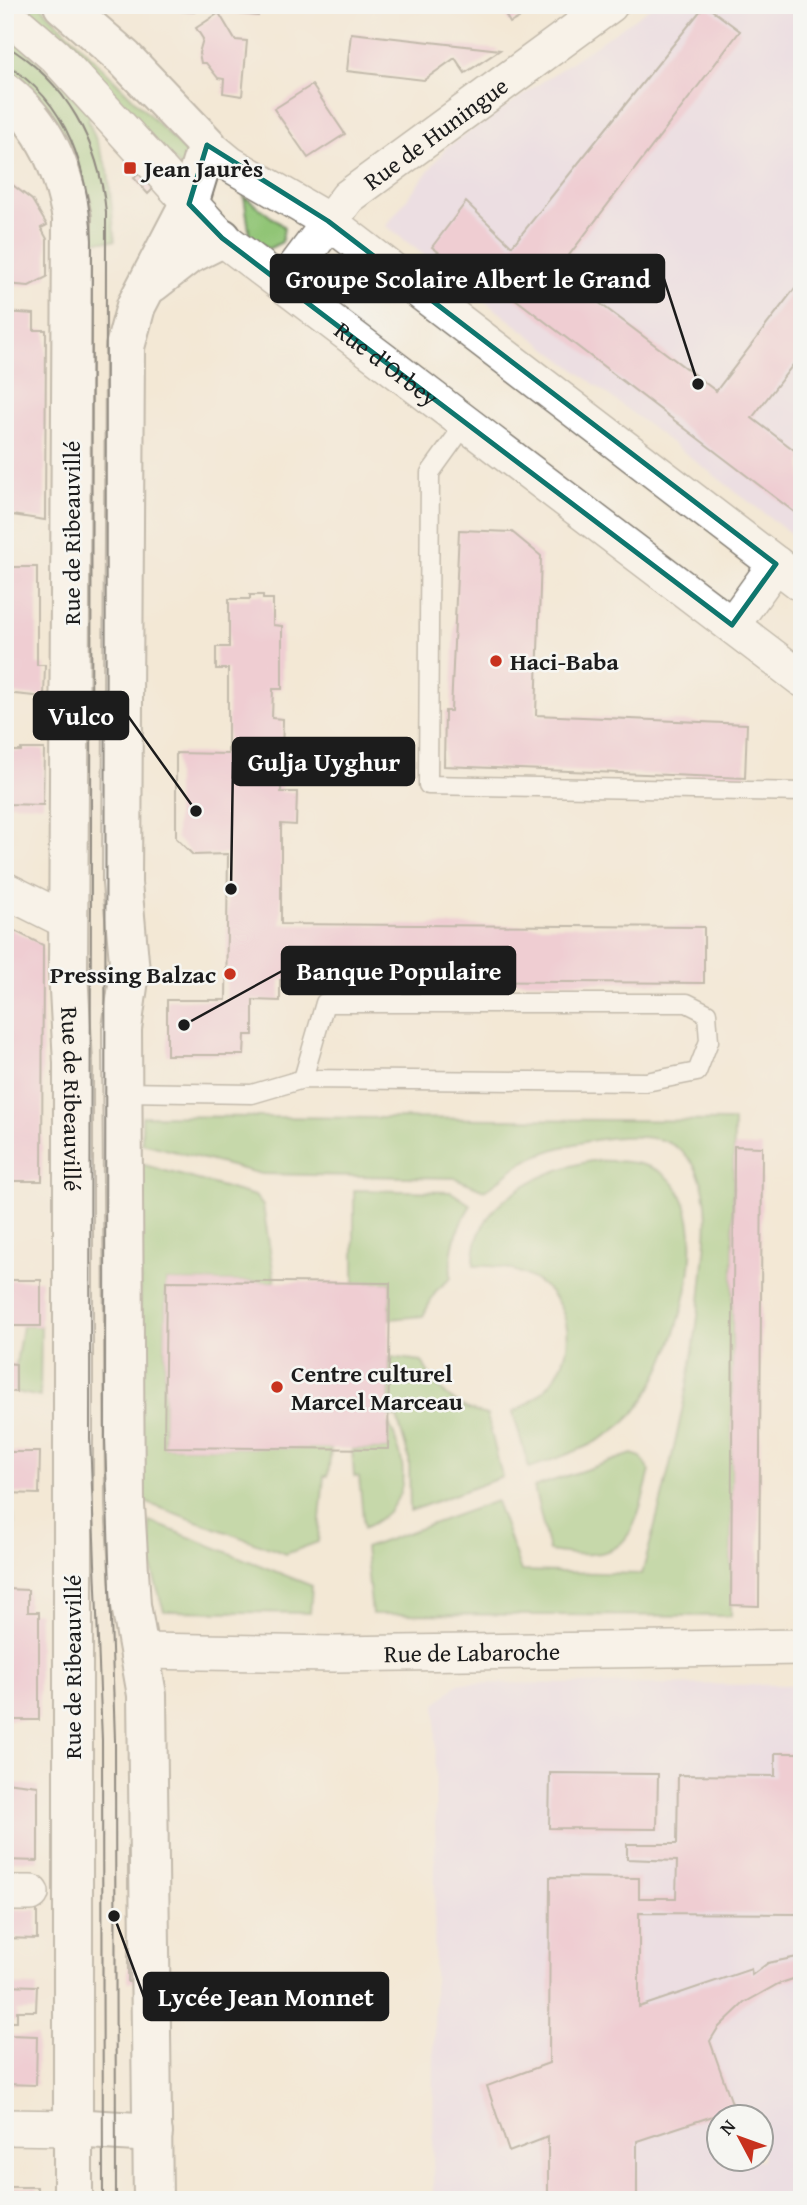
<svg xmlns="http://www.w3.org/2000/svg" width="807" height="2205" viewBox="0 0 807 2205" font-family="'Gentium Book Plus',serif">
  <rect width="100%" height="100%" fill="#f6f6f2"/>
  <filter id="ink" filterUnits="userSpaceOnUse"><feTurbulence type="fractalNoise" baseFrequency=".0143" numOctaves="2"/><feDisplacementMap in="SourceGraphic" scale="14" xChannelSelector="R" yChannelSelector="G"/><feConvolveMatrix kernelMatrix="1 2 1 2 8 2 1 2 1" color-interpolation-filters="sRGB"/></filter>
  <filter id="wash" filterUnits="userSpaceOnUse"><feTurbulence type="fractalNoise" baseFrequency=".00686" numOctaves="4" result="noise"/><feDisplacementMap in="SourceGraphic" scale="28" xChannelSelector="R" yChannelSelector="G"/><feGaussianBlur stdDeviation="1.57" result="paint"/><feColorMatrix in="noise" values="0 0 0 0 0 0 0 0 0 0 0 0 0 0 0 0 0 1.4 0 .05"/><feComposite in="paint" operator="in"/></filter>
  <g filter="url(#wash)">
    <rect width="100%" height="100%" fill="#f3e8d5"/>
    <path fill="#e4d3f1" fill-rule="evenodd" d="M654,5H802V542L386,226L446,148Z
      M458,1683L802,1685V2200H433L436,1704ZM720,2118H762V2160H720Z"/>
    <path fill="#91c576" stroke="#567049" stroke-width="2" d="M24,5H40L187,153L183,170Z
      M5,30L92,115L88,120L108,170L115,241H82L5,80Z
      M244,196L284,227L282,242L268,249L250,237Z
      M142,1116L734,1121L731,1616L372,1614L365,1548L496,1501L521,1571L642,1574C669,1474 694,1375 703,1271C706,1241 712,1200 697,1171C690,1156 674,1142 657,1139C619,1132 556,1144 522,1163C509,1170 496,1185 484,1190L455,1178L261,1174L142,1143Z
      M591,1161C612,1160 640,1160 659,1171C727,1211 673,1370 632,1415C605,1444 566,1455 529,1468L513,1412C605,1366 573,1260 474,1266C471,1203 539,1172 591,1161Z
      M141,1164L255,1196L263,1206L275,1282L166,1281L164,1447L331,1448L328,1476H324L318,1542L286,1554L139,1500Z
      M354,1190L451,1192L471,1205C456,1229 449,1249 451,1278L436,1291L423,1316L390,1319V1283H354Z
      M22,1326H41L40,1397L16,1392V1364Z
      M390,1357L422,1361C435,1390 456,1408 487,1415L502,1477L410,1511L409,1458L397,1417H389Z
      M389,1425C394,1431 396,1442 399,1450C410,1487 398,1512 364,1528L359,1477L354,1476L352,1449H388Z
      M632,1454L641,1457L650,1471C632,1540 629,1564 549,1551L534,1487Z
      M13,1514L15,1567L5,1566V1515Z
      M149,1521L312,1586L310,1613L164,1611L153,1574Z"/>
    <g id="blocks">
      <path fill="#eaadcf" d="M175,5H190L194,12L179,11Z
        M211,5H259L258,16L210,11Z
        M500,5H542L510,23Z
        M705,5L740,31L557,271L716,391L802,279V353L752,418L802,456V518L480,272L474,279L432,247L466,202L512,246Z
        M219,13L235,40L247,41L242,96L223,93L224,79L218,78L206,63H201L199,53L203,39L196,28Z
        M351,33L500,50L465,73L455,58L424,80L347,71Z
        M312,85L345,134L308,158L274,109Z
        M140,173L154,188L148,194L134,178Z
        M5,179L32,200L47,225L41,228L47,239V277L29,286L5,284Z
        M5,312L34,314V330H46L45,520L5,514Z
        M459,530L512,532L541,556L536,715L747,724L745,778L444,766L445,711H451Z
        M5,567H37V665H45L44,697L5,693Z
        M250,595H263V599H273V625L282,626V689H273L272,718L283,719L281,792H297L296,825L281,824V924L704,927V983L280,980V1001L253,1000V1035H245L244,1055H167V1000H226L228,854L193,855L176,838V753L228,754V669H216V647H229V599H250Z
        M21,749H44L43,805L5,804V751H21Z
        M5,926L43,945L42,1181H5Z
        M734,1146L762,1147L759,1606L731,1605Z
        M5,1280H41V1326H5Z
        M166,1281L390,1283L388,1449L164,1447Z
        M5,1363L16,1364V1392L5,1391Z
        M5,1452H40L39,1494L5,1493Z
        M5,1589L28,1590V1612H39V1720H5Z
        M775,1753H802V1914L639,1913V2007L751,1969L752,1975L768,1963L802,1956V1976L778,1984L744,2003L718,2028L710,2041L734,2109L637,2141V2200H548V2137L509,2152L487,2086L549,2063L550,1877L639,1878V1898H676L677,1861L627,1859V1844H677L678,1775L775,1776Z
        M550,1773L658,1774L657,1829L549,1828Z
        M5,1782L38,1786V1861L5,1860Z
        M128,1850H136L137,1889H128Z
        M5,1909L37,1910V1939L5,1938Z
        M128,1943L136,1944V1982H128Z
        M5,1985L37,1986L36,2011H17V2022H5Z
        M5,2030H10V2035L37,2036L36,2085L5,2084Z
        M5,2187H37V2200H5Z"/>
    </g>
  </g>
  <g filter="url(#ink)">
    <use href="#blocks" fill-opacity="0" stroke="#888278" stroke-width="2"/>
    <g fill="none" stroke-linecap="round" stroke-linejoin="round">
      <defs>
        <path id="lane" d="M466,423L430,473L428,785L802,792
          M123,1092L252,1094L303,1079L646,1082L697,1072L709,1041L707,1013L687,1003H325L303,1079"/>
        <g id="street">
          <path id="s1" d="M5,13L55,56L222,238L802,679"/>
          <path d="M207,145L230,164L328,221L802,584"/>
          <path id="s2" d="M283,284L348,197L610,5"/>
          <path d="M732,625L776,564"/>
          <path d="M5,890L69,922"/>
          <path id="s3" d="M141,1651L335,1654L802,1647"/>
          <path d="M5,1893H31"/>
          <path d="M5,2127L72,2128"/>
        </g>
        <g id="secondary">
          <path d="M63,5L124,58L207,145L189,204L136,306L125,347L122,883L130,972L122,1029L125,1505L131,1605L147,1695L153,2200"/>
          <path id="s4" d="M5,92C46,125 62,168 72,218L68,971L73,1063V2200"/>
          <path d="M152,283L188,255L222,238"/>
          <path d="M72,2128L153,2133"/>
        </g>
      </defs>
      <use href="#lane" stroke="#888278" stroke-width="21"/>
      <use href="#street" stroke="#888278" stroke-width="38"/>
      <use href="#secondary" stroke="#888278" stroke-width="42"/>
      <use href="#lane" stroke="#fff" stroke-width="18"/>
      <use href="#street" stroke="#fff" stroke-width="35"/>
      <use href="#secondary" stroke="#fff" stroke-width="38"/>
      <path stroke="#1c1c1c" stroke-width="2" d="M5,45C67,82 99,142 106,212L105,1438L115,1740L116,2200
        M5,64C69,102 88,171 92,240L90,1438L102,1740L103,2200"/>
    </g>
  </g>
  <path d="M0 0H807V2205H0ZM207,145L328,221L776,564L732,625L222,238L189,204Z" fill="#f3e8d5" fill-opacity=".55" fill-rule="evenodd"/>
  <path fill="none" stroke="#0f766e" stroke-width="5" stroke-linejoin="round" d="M207,145L328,221L776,564L732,625L222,238L189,204Z"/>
  <g fill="#c8321e" stroke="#f6f6f2" stroke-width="2.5">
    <rect x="123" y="161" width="14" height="14" rx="3.5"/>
    <circle cx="496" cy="661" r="7"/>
    <circle cx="230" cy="974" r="7"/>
    <circle cx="277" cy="1387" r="7"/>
  </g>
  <g text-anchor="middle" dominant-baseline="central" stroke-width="5" stroke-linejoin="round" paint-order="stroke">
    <g font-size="24" fill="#1c1c1c" stroke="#f6f6f2">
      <text stroke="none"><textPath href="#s2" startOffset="217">Rue de Huningue</textPath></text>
      <text stroke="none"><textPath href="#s1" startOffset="520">Rue d'Orbey</textPath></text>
      <text transform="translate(71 533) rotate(-90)">Rue de Ribeauvillé</text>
      <text stroke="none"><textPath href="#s4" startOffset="1027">Rue de Ribeauvillé</textPath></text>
      <text stroke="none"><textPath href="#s3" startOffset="331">Rue de Labaroche</textPath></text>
      <text transform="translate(72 1667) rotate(-90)">Rue de Ribeauvillé</text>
    </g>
    <g font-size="24" font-weight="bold" fill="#1c1c1c" stroke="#f6f6f2" text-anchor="start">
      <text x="144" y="168">Jean Jaurès</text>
      <text x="510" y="661">Haci-Baba</text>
      <text x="216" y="974" text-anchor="end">Pressing Balzac</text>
      <text x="291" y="1373">Centre culturel<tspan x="291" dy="28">Marcel Marceau</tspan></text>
    </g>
  </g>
  <path fill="none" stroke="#1c1c1c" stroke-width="2.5" d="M698 384L664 279M196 811L128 716M231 889L233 762M184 1025L282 971M114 1916L144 1997"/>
  <g fill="#1c1c1c" stroke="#f6f6f2" stroke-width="2.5">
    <circle cx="698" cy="384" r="7"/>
    <circle cx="196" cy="811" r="7"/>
    <circle cx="231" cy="889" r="7"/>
    <circle cx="184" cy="1025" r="7"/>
    <circle cx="114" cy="1916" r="7"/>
  </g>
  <g fill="#1c1c1c" stroke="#1c1c1c" stroke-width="2.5">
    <rect x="271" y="255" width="393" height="47" rx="7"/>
    <rect x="34" y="692" width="94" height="47" rx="7"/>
    <rect x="233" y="738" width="181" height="47" rx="7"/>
    <rect x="282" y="947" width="233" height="47" rx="7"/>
    <rect x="144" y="1973" width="244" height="47" rx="7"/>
  </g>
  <g font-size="26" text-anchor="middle" font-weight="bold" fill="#fff">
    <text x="468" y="288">Groupe Scolaire Albert le Grand</text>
    <text x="81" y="725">Vulco</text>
    <text x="324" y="771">Gulja Uyghur</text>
    <text x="399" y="980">Banque Populaire</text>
    <text x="266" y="2006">Lycée Jean Monnet</text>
  </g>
  <rect width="807" height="2205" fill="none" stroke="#f6f6f2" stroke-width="28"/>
  <g transform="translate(740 2138) rotate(311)"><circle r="33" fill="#f6f6f2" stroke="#9f9f9c" stroke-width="2"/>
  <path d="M0-5L12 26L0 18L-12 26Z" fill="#c8321e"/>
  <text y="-10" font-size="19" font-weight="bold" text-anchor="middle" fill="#1c1c1c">N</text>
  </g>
</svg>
